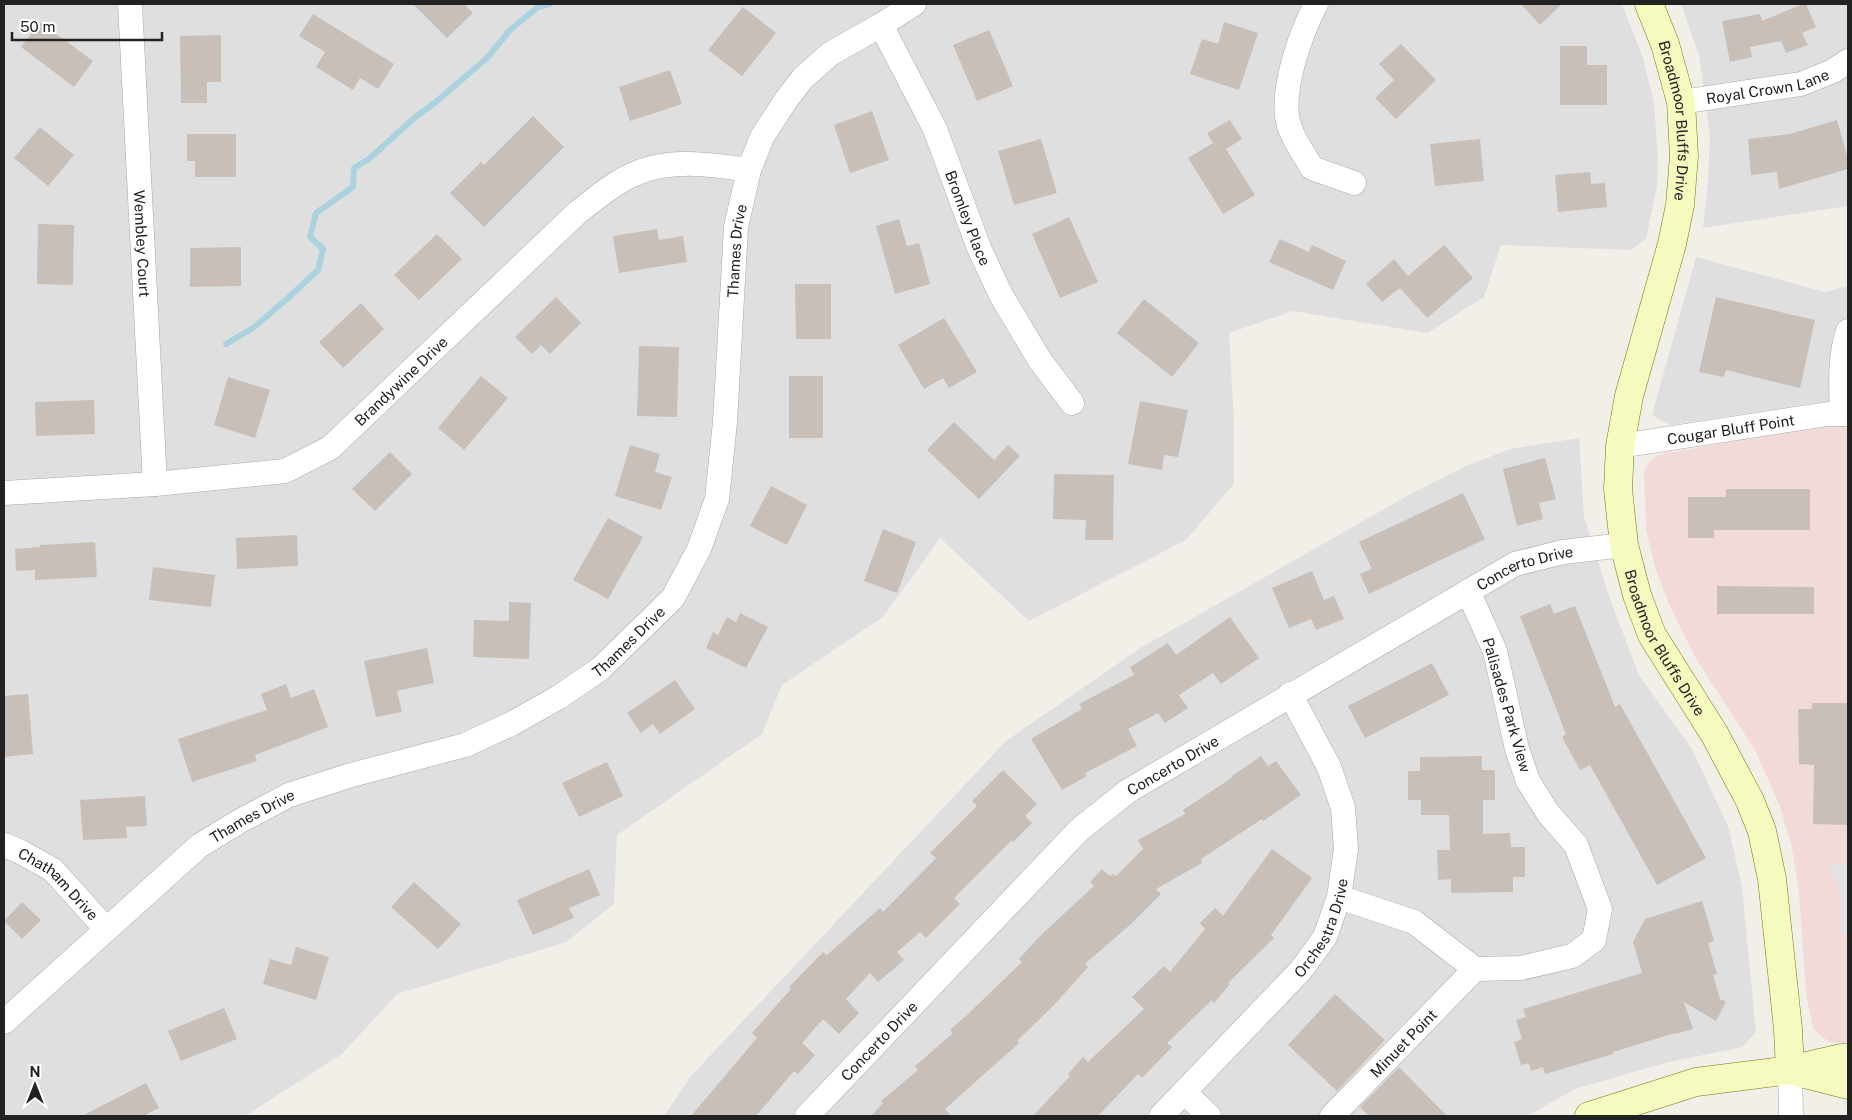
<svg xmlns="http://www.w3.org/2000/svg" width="1852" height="1120" viewBox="0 0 1852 1120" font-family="'Public Sans',sans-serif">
  <rect width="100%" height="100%" fill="#f2efe9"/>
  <path fill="#e0dfdf" d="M4,4H1622L1643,58L1654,103L1658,156L1657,187L1646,239L1631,250L1501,245L1484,297L1427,333L1293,311L1229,333L1234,422V484L1186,540L1029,621L940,538L883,617L782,685L762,734L617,835L614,904L566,942L397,994L342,1054L245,1116H4Z
    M1681,4H1848V206L1703,228L1708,183L1710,135L1699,55Z
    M1696,257L1825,292L1848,286V400L1814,403L1670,425L1652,415Z
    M1579,438L1584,517L1610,599L1639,675L1692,749L1728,826L1742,887L1756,1032L1742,1047L1665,1063L1575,1089L1527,1116H664L691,1076L1006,741L1142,647L1407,496L1466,466L1510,449Z"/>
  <path fill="#f2dad9" d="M1827,424H1848V1043L1830,1042L1821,1036L1813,1028L1806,994L1799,891L1791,843L1779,804L1755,750L1695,657L1668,602L1655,567L1646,529L1644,472L1649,462L1657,455Z"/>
  <path fill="#e2e2e2" d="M1827,863L1848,864V932H1839L1840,893Z"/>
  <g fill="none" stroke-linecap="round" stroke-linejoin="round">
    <path stroke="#aad3df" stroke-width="6" d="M226,344L253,328L288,298L318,270L323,249L310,237L316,213L353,187L354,168L369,159L413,119L437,101L487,58L510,30L538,7L550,4"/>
  </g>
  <path fill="#c7bfb8" d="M413,4H464L473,13L447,38Z
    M1521,4H1562L1540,25Z
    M1803,4H1806L1816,27L1802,33L1808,45L1786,53L1781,41L1750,47L1752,57L1730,62L1722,21L1760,14L1762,21Z
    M743,7L776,33L742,76L708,50Z
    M313,14L394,64L378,89L360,78L353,90L316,67L325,52L299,36Z
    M40,22L93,61L74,87L21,47Z
    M1224,22L1258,33L1239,90L1190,74L1202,39L1218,44Z
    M989,30L1013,86L977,101L953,45Z
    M221,35V82H207V103H181L180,36Z
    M1401,44L1436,80L1396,119L1375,98L1394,80L1379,64Z
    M1560,46H1587V65H1607V105H1560Z
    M670,70L682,104L630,121L619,87Z
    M872,111L889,160L850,173L834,125Z
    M533,116L564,147L484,227L450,193L481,162L484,165Z
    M1230,120L1242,139L1226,149L1255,195L1223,214L1188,158L1213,143L1207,133Z
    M1837,120L1848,159V169L1779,189L1777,172L1751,175L1748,139L1790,134Z
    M40,127L74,155L48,186L14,158Z
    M187,134H236V177H195V161H187Z
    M1041,139L1057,193L1014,205L998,151Z
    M1480,139L1484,181L1435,186L1430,144Z
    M1590,172L1591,184L1605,183L1607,207L1558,212L1555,175Z
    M1069,217L1098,282L1060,298L1032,234Z
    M899,219L907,246L919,243L930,284L895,294L876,226Z
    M38,224L74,225L73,285L37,284Z
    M657,229L659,240L683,236L687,262L619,273L613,236Z
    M437,234L462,259L419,300L394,275Z
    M1280,239L1309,252L1312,245L1346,261L1333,290L1269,262Z
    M1444,245L1473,278L1427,318L1400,288L1382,302L1366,284L1394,259L1408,276Z
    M241,247V286L190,287V248Z
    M795,284H831V339H796Z
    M556,297L581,323L550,354L541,345L532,354L515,337Z
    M1716,297L1815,320L1800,388L1726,370L1724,377L1699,372Z
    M1144,299L1199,343L1172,377L1117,333Z
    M361,303L384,329L343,368L319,342Z
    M944,318L977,372L949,388L943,378L924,389L898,345Z
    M639,346L679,347L677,417L637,416Z
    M481,376L508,398L464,450L438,428Z
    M789,376H823V438H789Z
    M228,377L270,390L255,438L214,425Z
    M94,400L95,434L36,436L35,402Z
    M1140,401L1188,410L1178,457L1164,455L1162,470L1128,464Z
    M954,422L994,460L1008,445L1020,456L979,499L927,450Z
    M630,445L660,454L655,472L672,477L661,510L615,496Z
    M390,452L412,474L375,511L352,489Z
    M1545,458L1556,499L1539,503L1543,519L1517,526L1503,469Z
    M1054,474L1114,475L1113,540H1085L1086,520L1053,519Z
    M771,486L807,505L787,545L750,526Z
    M1726,489H1810V530H1714V538H1688V497H1726Z
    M1463,493L1485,539L1369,594L1360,574L1372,569L1359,542Z
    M608,518L643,537L608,599L573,580Z
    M883,529L916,542L897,593L864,581Z
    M297,535L298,566L237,569L236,538Z
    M95,542L97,577L35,580V570L16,571L15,549L40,547V545Z
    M153,567L215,575L211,607L149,600Z
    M1312,571L1324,600L1334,596L1344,619L1316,630L1311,619L1289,628L1272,588Z
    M1717,586L1814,587V614H1717Z
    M509,602L531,603L529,659L473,657L474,620L509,621Z
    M1550,604L1554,614L1575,606L1615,707L1620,704L1706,858L1657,885L1590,765L1580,770L1562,737L1566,734L1520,616Z
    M740,613L768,627L746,668L706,648L713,632L718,635L727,617L736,622Z
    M1230,617L1259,658L1221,684L1213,673L1179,695L1188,708L1165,723L1158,713L1128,729L1137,746L1085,773L1087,776L1062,790L1031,739L1082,709L1079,704L1134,675L1130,667L1168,643L1176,655Z
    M427,648L434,683L397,691L402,712L376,717L364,661Z
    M1432,663L1449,695L1365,738L1348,706Z
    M675,680L695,709L660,734L653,724L641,733L627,713Z
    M286,684L291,698L314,689L328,727L255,755L257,761L192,782L178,739L267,710L261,694Z
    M28,694L33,754L4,757V716H5L4,696Z
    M1812,703H1848V825L1813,824L1814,765L1799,764L1798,709H1812Z
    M1261,756L1268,766L1276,761L1301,795L1263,821L1262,819L1201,859L1202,863L1156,889L1161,894L1132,923L1085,964L1088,967L1055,1004L1017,1041L1019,1043L945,1109L951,1116H871L883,1103L881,1101L918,1070L915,1066L953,1033L950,1030L966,1016L1022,962L1019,959L1040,936L1094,886L1090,882L1102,869L1110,876L1113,874L1116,876L1143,849L1138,840L1185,814L1183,810L1233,777L1232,776Z
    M1482,756V770H1495V800H1483V834L1510,833L1511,847H1525V877H1513V892L1451,893V879L1438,880L1437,850H1450L1449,815H1421V800H1408V771H1420V757Z
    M607,762L623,796L579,817L562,783Z
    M1003,770L1037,804L1025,816L1032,823L1013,842L1012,840L954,898L960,904L926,938L920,932L897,952L904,960L878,982L870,973L846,999L859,1013L839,1034L823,1019L802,1043L815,1055L798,1074L794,1071L756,1116H691L757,1038L752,1033L791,989L789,987L823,952L827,955L880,908L883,912L936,858L930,853L977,806L972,801Z
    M145,796L147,826L126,827L127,838L83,840L80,800Z
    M1272,849L1312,878L1271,935L1274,938L1228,983L1230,984L1214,1003L1212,1000L1167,1043L1172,1047L1142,1078L1138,1074L1098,1116H1033L1070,1076L1068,1074L1083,1057L1088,1062L1144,1009L1132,997L1164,966L1170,972L1205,929L1200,923L1215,908L1223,916Z
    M589,869L600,895L569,908L574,918L533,935L517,900Z
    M414,882L461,924L438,949L391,907Z
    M1702,901L1714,941L1708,943L1717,974L1713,975L1720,999L1726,1002L1716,1021L1684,1002L1693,1029L1675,1034V1033L1613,1052V1054L1545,1074L1543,1067L1531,1071L1529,1063L1521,1065L1514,1042L1522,1039L1516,1020L1526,1017L1523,1009L1642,973L1633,942L1645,919Z
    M22,902L41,920L22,939L4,921Z
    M296,947L329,957L316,1000L263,984L270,959L291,965Z
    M1335,994L1385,1040L1337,1091L1288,1045Z
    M224,1008L237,1039L181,1061L168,1031Z
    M1399,1067L1447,1116H1369L1360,1107Z
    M146,1083L159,1108L143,1116H82Z"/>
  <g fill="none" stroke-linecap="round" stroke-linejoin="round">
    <defs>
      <g id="street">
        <path id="s1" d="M130,4L155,484"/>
        <path d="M1316,4C1301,33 1283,83 1287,116C1289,134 1303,152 1312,168L1354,183"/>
        <path id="s2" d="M881,25L935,129L979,248L1001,295L1039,359L1072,403"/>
        <path id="s3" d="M1681,102L1801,84L1833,71L1848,61"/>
        <path d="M1842,414C1841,386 1839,358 1848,331"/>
        <path id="s4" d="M1620,446L1828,414H1848"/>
        <path id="s5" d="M4,493L155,484L285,471L330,448L578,212C595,199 612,184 632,175C669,158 710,164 749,170"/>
        <path id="s6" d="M4,845L19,851L53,870L106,929"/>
        <path d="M1339,897L1414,922L1475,969L1521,968L1572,956L1594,940L1600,909L1576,845L1548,813L1528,781L1517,749L1495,651L1468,591"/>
        <path id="s7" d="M4,1022L199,846L240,821L289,795L348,776L465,745L511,724L559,697L600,669L673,598L699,549L717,499L725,422L736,227L749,170L762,137L786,100L803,78L830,54L881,25L914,4"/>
        <path d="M1790,1070L1791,1116"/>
        <path d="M1184,1092L1209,1116"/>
        <path id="s8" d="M807,1116L1079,830L1128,791L1515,564L1563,552L1624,545"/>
        <path id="s9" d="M1161,1116L1301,970L1325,937L1339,897L1346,849L1343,808L1329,767L1290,694"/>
        <path id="s10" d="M1332,1116L1475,969"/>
      </g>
      <g id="secondary">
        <path id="s11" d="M1649,4L1665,44L1681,102L1684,156L1680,205L1672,244L1629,396L1620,446L1618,489L1624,545L1637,595L1652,635L1715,735L1750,801L1762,831L1772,879L1788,1029L1790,1070"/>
        <path d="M1793,1071L1848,1085"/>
        <path d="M1589,1116L1696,1082L1790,1070L1842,1058H1848"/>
      </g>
    </defs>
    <use href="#street" stroke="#a9a9a9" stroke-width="25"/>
    <use href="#secondary" stroke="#707d05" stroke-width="29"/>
    <use href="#street" stroke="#fff" stroke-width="24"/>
    <use href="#secondary" stroke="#f7fabf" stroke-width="28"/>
  </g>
  <g text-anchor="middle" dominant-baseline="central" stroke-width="4" stroke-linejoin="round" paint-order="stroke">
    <g font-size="15" fill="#222" stroke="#fff">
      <text stroke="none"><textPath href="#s3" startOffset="88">Royal Crown Lane</textPath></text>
      <text stroke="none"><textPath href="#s11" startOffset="121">Broadmoor Bluffs Drive</textPath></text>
      <text stroke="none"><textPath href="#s2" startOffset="212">Bromley Place</textPath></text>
      <text stroke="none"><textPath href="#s1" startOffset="240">Wembley Court</textPath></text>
      <text stroke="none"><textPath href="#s7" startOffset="1164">Thames Drive</textPath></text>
      <text stroke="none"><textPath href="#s5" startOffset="430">Brandywine Drive</textPath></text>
      <text stroke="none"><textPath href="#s4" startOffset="112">Cougar Bluff Point</textPath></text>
      <text stroke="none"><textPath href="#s8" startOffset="914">Concerto Drive</textPath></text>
      <text stroke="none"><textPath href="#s7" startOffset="744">Thames Drive</textPath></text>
      <text stroke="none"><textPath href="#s11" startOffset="661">Broadmoor Bluffs Drive</textPath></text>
      <text transform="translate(1507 705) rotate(74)">Palisades Park View</text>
      <text stroke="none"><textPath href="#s8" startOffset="509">Concerto Drive</textPath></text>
      <text stroke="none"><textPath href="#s7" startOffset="324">Thames Drive</textPath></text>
      <text stroke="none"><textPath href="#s6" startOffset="68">Chatham Drive</textPath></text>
      <text stroke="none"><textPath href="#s9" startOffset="250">Orchestra Drive</textPath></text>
      <text stroke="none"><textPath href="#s8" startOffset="104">Concerto Drive</textPath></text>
      <text stroke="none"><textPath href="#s10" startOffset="102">Minuet Point</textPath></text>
    </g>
  </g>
  <rect width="1852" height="1120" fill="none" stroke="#222222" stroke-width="10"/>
  <g transform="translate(35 1085)" stroke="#ffffff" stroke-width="4" paint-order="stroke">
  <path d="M0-4L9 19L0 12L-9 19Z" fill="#222222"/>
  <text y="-8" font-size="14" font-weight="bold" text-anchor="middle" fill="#222222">N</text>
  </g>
  <path d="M12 32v8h150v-8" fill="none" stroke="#222222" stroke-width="2.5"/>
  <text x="20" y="32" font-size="15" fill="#222222" stroke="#ffffff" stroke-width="4" paint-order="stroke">50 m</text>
</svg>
